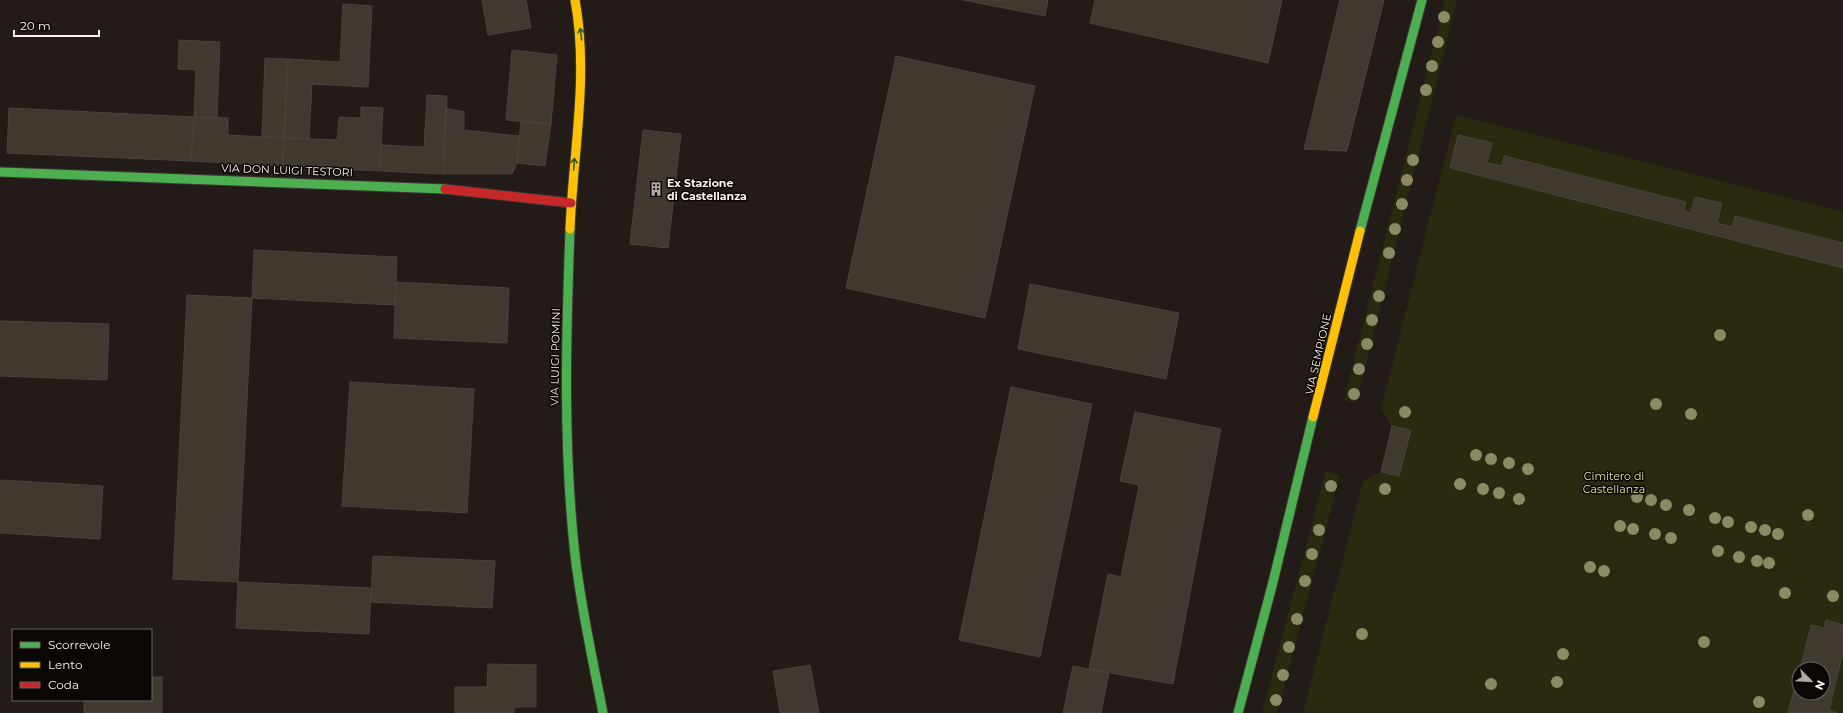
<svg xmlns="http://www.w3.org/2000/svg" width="1843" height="713" viewBox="0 0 1843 713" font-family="Montserrat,sans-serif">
  <rect width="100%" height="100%" fill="#221b18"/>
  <path fill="#292a0f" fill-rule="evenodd" d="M1445,0H1457L1356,403L1344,400Z
    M1456,115L1843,212V713H1303L1363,481L1381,472L1392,426L1381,409ZM1799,669H1823V693H1799Z
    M1326,471L1340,475L1277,713H1262Z"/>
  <path fill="#3f392f" stroke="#48433f" d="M482,0H526L531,28L488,35Z
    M963,0H1048L1045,16Z
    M1095,0H1282L1268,63L1090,23Z
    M1340,0H1384L1347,151L1304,149Z
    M343,4L372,6L368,87L312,84L309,139L284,138L288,59L340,62Z
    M179,40L220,42L217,118L194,117L196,70L178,69Z
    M512,50L557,55L551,124L506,120Z
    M896,56L1035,86L985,318L846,288Z
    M265,58L288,59L284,138L262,137Z
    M427,95L447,96L443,174L380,171L381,145L424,147Z
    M361,107L383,108L380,171L282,166L284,138L337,140L339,117L361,118Z
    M9,108L194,117L191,161L7,153Z
    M446,108L464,112V130L519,136L517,163L512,174H443Z
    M194,117L228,118V135L284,138L282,166L191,161Z
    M521,121L551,124L545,166L517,163Z
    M643,130L681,134L668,248L630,244Z
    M1458,135L1492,143L1487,163L1502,166L1504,156L1686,202L1684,211L1691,213L1695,197L1722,203L1717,223L1732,227L1735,216L1843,243V268L1450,168Z
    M254,250L397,257L395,305L252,298Z
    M396,282L509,288L507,343L394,338Z
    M1030,284L1179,313L1166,379L1018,349Z
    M187,295L252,298L238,582L173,579Z
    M0,321L109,324L107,380L0,376Z
    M350,382L474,389L467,513L342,506Z
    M1011,387L1092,404L1040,657L959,640Z
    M1135,412L1221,429L1173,684L1089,669L1108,574L1121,577L1139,485L1120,481Z
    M1392,426L1411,430L1399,476L1381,472Z
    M0,480L103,486L100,539L0,533Z
    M373,556L495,561L492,608L371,602Z
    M238,582L371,588L369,634L236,628Z
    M1826,620L1843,625V652L1829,710L1837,713H1788L1799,672V693H1823V669H1800L1811,625L1824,628Z
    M488,664L536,665V707H514V713H455V687H487Z
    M810,665L819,713H780L773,671Z
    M1073,666L1109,673L1101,713H1063Z
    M151,677H162V713H84V700H151Z"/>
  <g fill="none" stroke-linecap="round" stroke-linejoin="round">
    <defs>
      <path id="fast" d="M0,172L445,189
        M570,229C566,338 563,447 575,555C581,608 593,661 603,713
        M1360,231L1422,0
        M1238,713L1272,586L1313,417"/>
      <path id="slow" d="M570,229C573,153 589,76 575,0
        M1313,417L1360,231"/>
      <path id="jam" d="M445,189L571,203"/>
    </defs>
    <use href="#fast" stroke="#3e3936" stroke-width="11"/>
    <use href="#slow" stroke="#3e3936" stroke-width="11"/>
    <use href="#jam" stroke="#3e3936" stroke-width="11"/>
    <use href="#fast" stroke="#4caf50" stroke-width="9"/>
    <use href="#slow" stroke="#ffc107" stroke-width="9"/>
    <use href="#jam" stroke="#c62828" stroke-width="9"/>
  </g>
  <g fill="#8b8b63">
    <circle cx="1444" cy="17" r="6"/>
    <circle cx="1438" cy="42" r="6"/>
    <circle cx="1432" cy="66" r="6"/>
    <circle cx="1426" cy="90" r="6"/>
    <circle cx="1413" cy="160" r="6"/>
    <circle cx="1407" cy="180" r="6"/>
    <circle cx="1402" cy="204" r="6"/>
    <circle cx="1395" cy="229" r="6"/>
    <circle cx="1389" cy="253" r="6"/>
    <circle cx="1379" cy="296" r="6"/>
    <circle cx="1372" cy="320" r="6"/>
    <circle cx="1720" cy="335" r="6"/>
    <circle cx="1367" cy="344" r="6"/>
    <circle cx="1359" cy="369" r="6"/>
    <circle cx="1354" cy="394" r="6"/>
    <circle cx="1656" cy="404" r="6"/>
    <circle cx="1405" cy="412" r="6"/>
    <circle cx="1691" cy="414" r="6"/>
    <circle cx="1476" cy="455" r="6"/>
    <circle cx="1491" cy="459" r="6"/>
    <circle cx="1509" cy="463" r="6"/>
    <circle cx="1528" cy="469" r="6"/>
    <circle cx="1460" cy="484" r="6"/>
    <circle cx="1331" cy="486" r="6"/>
    <circle cx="1385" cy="489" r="6"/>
    <circle cx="1483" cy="489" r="6"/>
    <circle cx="1499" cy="493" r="6"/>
    <circle cx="1637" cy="497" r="6"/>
    <circle cx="1519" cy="499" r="6"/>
    <circle cx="1651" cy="500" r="6"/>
    <circle cx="1666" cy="505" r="6"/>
    <circle cx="1689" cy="510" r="6"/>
    <circle cx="1808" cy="515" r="6"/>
    <circle cx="1715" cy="518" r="6"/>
    <circle cx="1728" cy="522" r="6"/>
    <circle cx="1620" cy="526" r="6"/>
    <circle cx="1751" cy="527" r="6"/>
    <circle cx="1633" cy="529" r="6"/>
    <circle cx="1319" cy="530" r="6"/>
    <circle cx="1765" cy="530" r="6"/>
    <circle cx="1655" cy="534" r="6"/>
    <circle cx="1778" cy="534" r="6"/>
    <circle cx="1671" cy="538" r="6"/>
    <circle cx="1718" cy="551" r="6"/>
    <circle cx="1312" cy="554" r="6"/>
    <circle cx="1739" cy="557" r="6"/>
    <circle cx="1757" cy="561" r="6"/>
    <circle cx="1769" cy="563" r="6"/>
    <circle cx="1590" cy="567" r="6"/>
    <circle cx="1604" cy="571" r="6"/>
    <circle cx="1305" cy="581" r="6"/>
    <circle cx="1785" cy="593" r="6"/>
    <circle cx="1833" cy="596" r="6"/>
    <circle cx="1297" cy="619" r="6"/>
    <circle cx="1362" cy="634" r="6"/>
    <circle cx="1704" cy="642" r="6"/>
    <circle cx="1289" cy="647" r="6"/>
    <circle cx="1563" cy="654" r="6"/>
    <circle cx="1283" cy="675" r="6"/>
    <circle cx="1557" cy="682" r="6"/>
    <circle cx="1491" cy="684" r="6"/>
    <circle cx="1276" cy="700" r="6"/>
    <circle cx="1759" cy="702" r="6"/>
  </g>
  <defs><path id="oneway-shaft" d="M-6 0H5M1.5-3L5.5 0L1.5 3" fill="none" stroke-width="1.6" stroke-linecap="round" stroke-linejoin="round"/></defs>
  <g stroke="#2c5b2a">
    <use href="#oneway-shaft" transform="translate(581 34) rotate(-97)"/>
    <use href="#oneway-shaft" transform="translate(574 164) rotate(-86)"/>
  </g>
  <defs>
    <symbol id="building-bare" viewBox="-9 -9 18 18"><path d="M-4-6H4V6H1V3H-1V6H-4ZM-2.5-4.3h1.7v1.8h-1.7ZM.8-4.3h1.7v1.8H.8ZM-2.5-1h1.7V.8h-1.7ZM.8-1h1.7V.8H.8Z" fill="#afa7a3" stroke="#0b0705" stroke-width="2.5" paint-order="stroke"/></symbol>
  </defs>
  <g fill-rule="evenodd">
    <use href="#building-bare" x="646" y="179" width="20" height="20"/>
  </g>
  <g text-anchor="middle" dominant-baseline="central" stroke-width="3" stroke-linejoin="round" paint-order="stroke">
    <g font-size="11" fill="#fbf3ee" stroke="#0b0705">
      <text transform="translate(287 170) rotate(2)">VIA DON LUIGI TESTORI</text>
      <text transform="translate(1318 354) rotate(-77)">VIA SEMPIONE</text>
      <text transform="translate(555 357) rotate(-89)">VIA LUIGI POMINI</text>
    </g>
    <g font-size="11" font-weight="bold" fill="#fbf3ee" stroke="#0b0705" text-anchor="start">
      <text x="667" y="183">Ex Stazione<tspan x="667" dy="13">di Castellanza</tspan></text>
    </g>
    <g font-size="11" fill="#e1e7a0" stroke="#0b0705">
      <text x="1614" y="476">Cimitero di<tspan x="1614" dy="13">Castellanza</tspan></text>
    </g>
  </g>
  <rect x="12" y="629" width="140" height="72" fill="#0b0705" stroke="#6b6562"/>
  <rect x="20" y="642" width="20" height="6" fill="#4caf50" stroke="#6b6562"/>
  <text x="48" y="649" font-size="12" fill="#fbf3ee">Scorrevole</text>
  <rect x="20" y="662" width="20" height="6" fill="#ffc107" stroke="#6b6562"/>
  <text x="48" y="669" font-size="12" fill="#fbf3ee">Lento</text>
  <rect x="20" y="682" width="20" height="6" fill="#c62828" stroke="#6b6562"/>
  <text x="48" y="689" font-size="12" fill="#fbf3ee">Coda</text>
  <g transform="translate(1811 681) rotate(114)"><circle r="19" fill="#0b0705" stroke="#6b6562"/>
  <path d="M0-3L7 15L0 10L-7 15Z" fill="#afa7a3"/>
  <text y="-6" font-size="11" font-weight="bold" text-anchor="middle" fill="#fbf3ee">N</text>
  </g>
  <path d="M14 30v6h85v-6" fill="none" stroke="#fbf3ee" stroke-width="2"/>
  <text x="20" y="30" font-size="12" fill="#fbf3ee" stroke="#0b0705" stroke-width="3" paint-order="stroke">20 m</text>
</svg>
